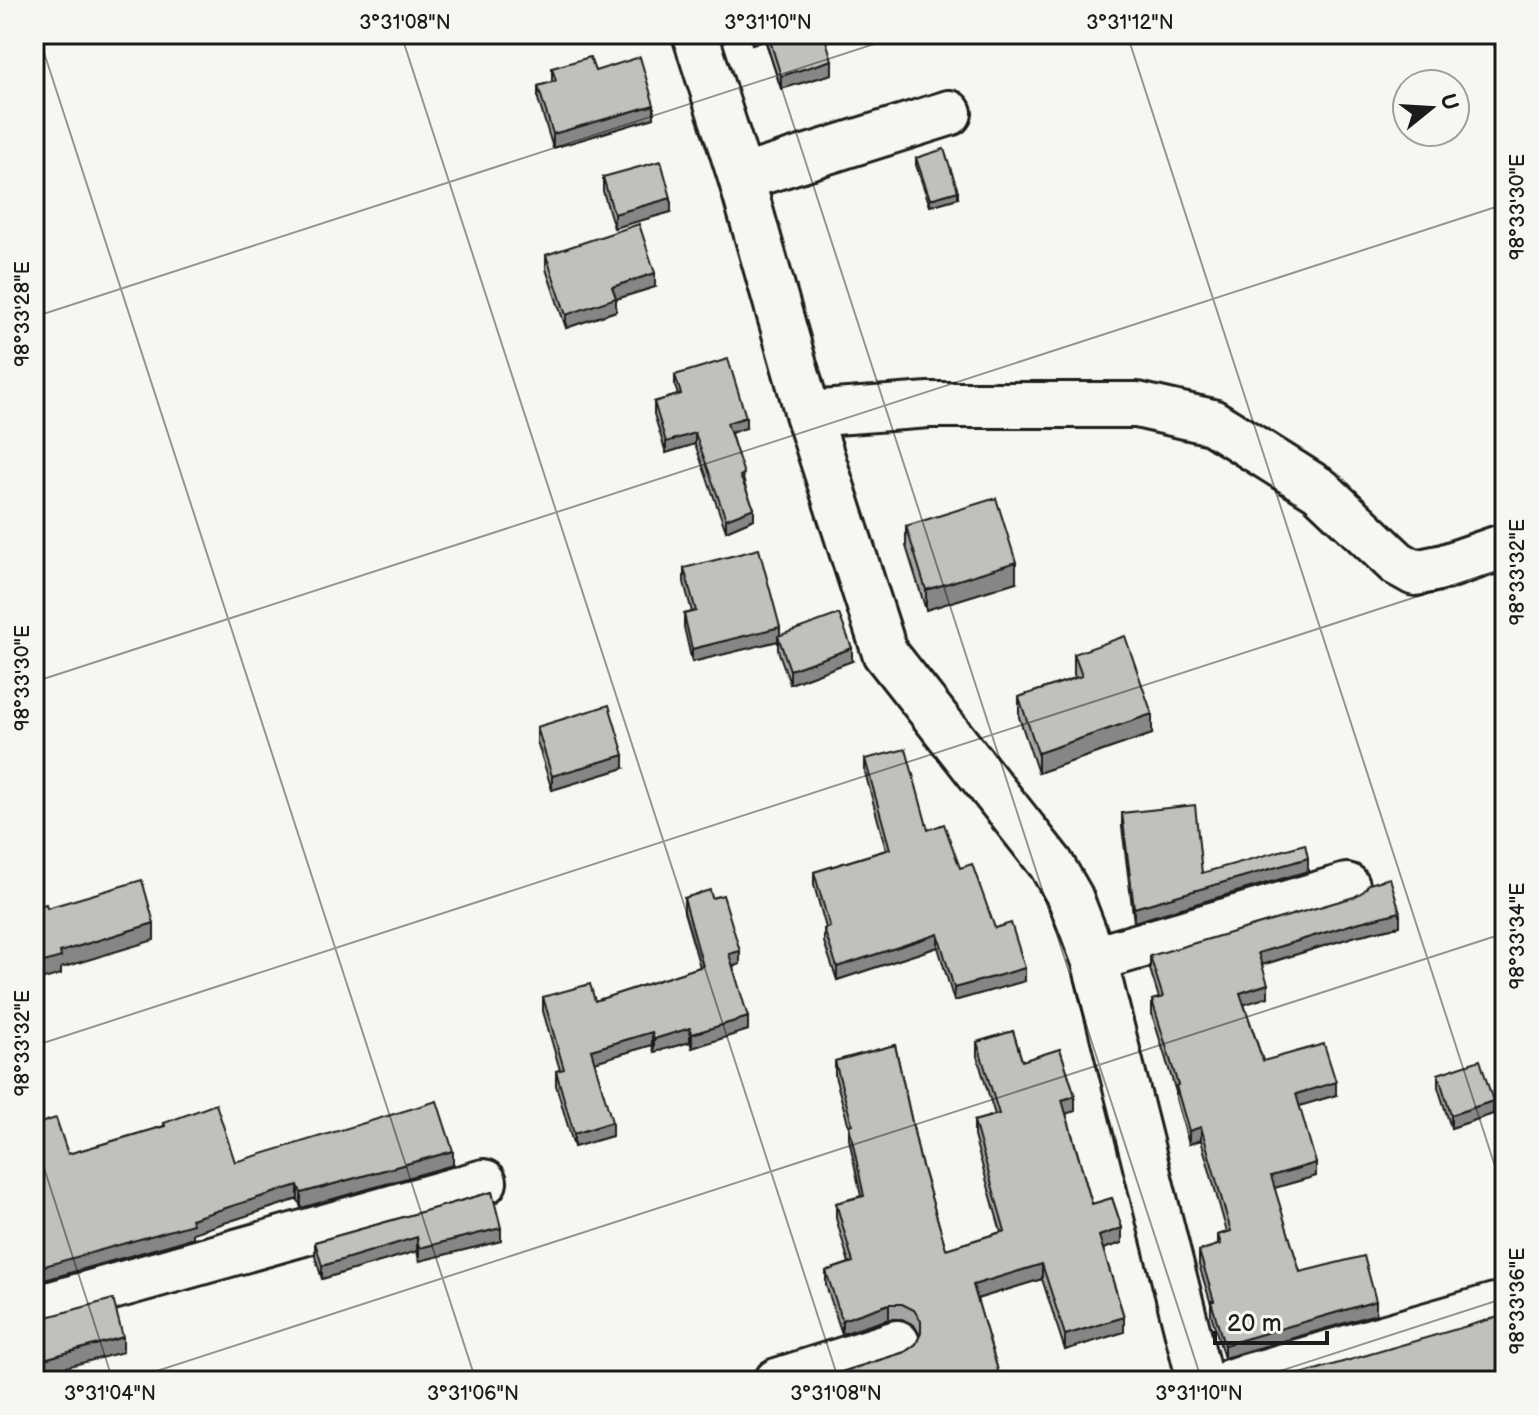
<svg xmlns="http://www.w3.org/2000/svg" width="1539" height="1415" viewBox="0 0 1539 1415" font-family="'Balsamiq Sans',sans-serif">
  <rect width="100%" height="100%" fill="#f6f6f2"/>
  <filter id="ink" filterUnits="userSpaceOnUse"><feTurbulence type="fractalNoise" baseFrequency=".0125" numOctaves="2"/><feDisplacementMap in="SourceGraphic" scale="16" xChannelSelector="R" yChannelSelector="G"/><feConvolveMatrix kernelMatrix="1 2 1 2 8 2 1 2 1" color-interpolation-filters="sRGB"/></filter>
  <g filter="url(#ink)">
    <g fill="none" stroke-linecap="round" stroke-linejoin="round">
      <defs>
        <path id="minor" d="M695,34L741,178L808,414L885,653L1051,864L1070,897L1094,959L1200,1381
          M741,178L949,113
          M808,414L929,405H1137L1212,422L1320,490L1397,563L1415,573L1444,567L1505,546
          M1094,959L1347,886
          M34,1309L484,1182
          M777,1381L897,1343
          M1232,1381L1495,1306"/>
      </defs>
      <use href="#minor" stroke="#1c1c1c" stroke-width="50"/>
      <use href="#minor" stroke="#f6f6f2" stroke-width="44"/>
    </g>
    <path fill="#a5a5a3" stroke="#1c1c1c" stroke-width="2" d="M748,34H824L832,74L781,89L765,40L752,44Z
      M552,68L595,71L654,118L553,148L538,99V86L552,82Z
      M916,158L958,198L930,206L916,165Z
      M603,177L671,212L614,228L603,191Z
      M546,255L655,287L616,299V311L566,328L546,269Z
      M675,375L746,428L731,433L754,519L726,531L695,444L666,453L654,414V402L678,395L675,386Z
      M906,526L1016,582L926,610L906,546Z
      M684,568L780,636L852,661L790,684L778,650V641L692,662L684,627V614L692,612L684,582Z
      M1074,654L1152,734L1038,773L1019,717V697L1075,678L1074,674Z
      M537,727L624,768L552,790L537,741Z
      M865,759L960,868L1025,981L954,1001L938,947L837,980L824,942V929L826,928L814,885V872L886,850L865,772Z
      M1122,813L1202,873L1308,871L1134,922L1122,827Z
      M684,898H712L740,964L733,967L748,1030L692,1048L690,1042L654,1052L652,1045L594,1062L612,1136L574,1147L556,1085V1071L560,1070L543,1011V997L595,1001L700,967L684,912Z
      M1400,926L1356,936L1262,965L1268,997L1244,1004L1263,1061L1336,1095L1299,1106L1316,1176L1274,1188L1300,1272L1376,1314L1224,1358L1211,1314V1304L1199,1265V1251L1218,1245V1235L1227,1232L1201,1140L1189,1144L1176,1099V1092L1152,1014V1000L1159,998L1150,969V956Z
      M1013,1031L1022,1061L1060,1049L1075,1096V1111L1066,1113L1092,1204L1112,1198L1122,1228V1243L1103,1249L1124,1317V1332L1065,1350L1042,1279L977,1299L1001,1381H813L905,1352L916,1344L920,1335L914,1325L902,1319H889L842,1334L826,1285V1271L849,1263L836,1218V1203L861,1196L849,1139V1127L835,1076V1061L895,1045L920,1159L946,1249L1001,1232L974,1136V1121L995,1115L977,1056V1042Z
      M1438,1074L1493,1114L1451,1128L1438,1087Z
      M164,1123L235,1162L453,1165L301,1208L298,1199L193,1233V1238L68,1154L164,1126Z
      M492,1192L501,1241L419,1261L417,1251L322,1279L315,1256V1242Z"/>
    <path fill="#868684" stroke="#1c1c1c" stroke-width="2" d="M752,34H765V40L752,44Z
      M832,60V74L781,89V76Z
      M654,105V118L553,148V134Z
      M958,191V198L930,206V199Z
      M671,198V212L614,228V214Z
      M655,273V287L616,299V311L566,328V315L612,287Z
      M746,417V428L727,434V423Z
      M695,433V444L666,453V442Z
      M754,508V519L726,531V519Z
      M1016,562V582L926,610V590Z
      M780,627V641L778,636V641L692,662V649Z
      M852,648V661L790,684V670Z
      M1152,714V734L1038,773V753Z
      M624,755V768L552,790V776Z
      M1308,858V871L1134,922V908Z
      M1400,912V926L1356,936L1258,966V953L1356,923Z
      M154,923V940L61,968V974L34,982V965L60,952Z
      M938,934V947L837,980V967Z
      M740,951V964L729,968V954Z
      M1025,968V981L954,1001V988Z
      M1268,984V997L1240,1006V993Z
      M748,1017V1030L692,1048V1034Z
      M690,1028V1042L654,1052V1039Z
      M652,1032V1045L591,1063V1050Z
      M39,1057V1074L34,1075V1059Z
      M1336,1082V1095L1296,1107V1094Z
      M1075,1096V1111L1062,1115V1100Z
      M1493,1101V1114L1451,1128V1115Z
      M612,1122V1136L574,1147V1134Z
      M1201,1127V1140L1189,1144V1131Z
      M453,1151V1165L301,1208V1193Z
      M1316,1163V1176L1271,1189V1176Z
      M298,1185V1199L193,1233V1238L34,1283V1269Z
      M501,1228V1241L419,1261V1248Z
      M1122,1228V1243L1099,1250V1236Z
      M417,1237V1251L322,1279V1266Z
      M1042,1264V1279L973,1300V1285Z
      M1376,1301V1314L1224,1358V1345Z
      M889,1304V1319L842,1334V1320Z
      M1124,1317V1332L1065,1350V1335Z
      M123,1337V1352L44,1373V1359Z"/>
    <path fill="#c0c0bd" stroke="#1c1c1c" stroke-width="2" d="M768,34H824L832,60L781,76Z
      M590,57L595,71L640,57L654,105L553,134L538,86L556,81L552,68Z
      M944,149L958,191L930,199L916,158Z
      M661,161L671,198L614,214L603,177Z
      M639,224L655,273L612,287L616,298L566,315L546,255Z
      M728,359L746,417L727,423L744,474L740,476L754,508L726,519L695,433L666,442L654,402L681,394L675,375Z
      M996,498L1016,562L926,590L906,526Z
      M759,549L780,627L692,649L684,614L696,611L684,568Z
      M839,614L852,648L790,670L778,636Z
      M1125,636L1152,714L1038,753L1019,697L1082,676L1074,654Z
      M609,705L624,755L552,776L537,727Z
      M906,749L928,830L944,824L960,868L972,864L995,928L1011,923L1025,968L954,988L938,934L837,967L824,929L830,927L814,872L890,849L865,759Z
      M1195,805L1202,873L1305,844L1308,858L1134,908L1122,813Z
      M1390,878L1400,912L1356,923L1258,953L1268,984L1240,993L1263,1061L1324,1044L1336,1082L1296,1094L1316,1163L1271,1176L1300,1272L1364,1256L1376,1301L1224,1345L1211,1301H1214L1199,1251L1221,1244L1218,1235L1231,1231L1201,1127L1189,1131L1176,1086L1178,1085L1152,1000L1163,997L1150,956L1354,897L1364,891L1369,884Z
      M142,880L154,923L60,952L61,957L34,965V907L46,904L47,908Z
      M710,890L712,898L723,895L740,951L729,954L748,1017L692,1034L690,1028L654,1039L652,1032L591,1050L612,1122L574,1134L556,1071L564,1069L543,997L590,984L595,1001L703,966L684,898Z
      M1013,1031L1022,1061L1060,1049L1075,1096L1062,1100L1092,1204L1112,1198L1122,1228L1099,1236L1124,1317L1065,1335L1042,1264L973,1285L1001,1381H813L905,1352L916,1344L921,1333V1321L914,1310L902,1304H889L842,1320L826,1271L853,1262L836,1203L864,1196L849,1125L852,1124L835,1061L895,1045L920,1159L946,1249L1005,1231L974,1121L999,1114L977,1042Z
      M34,1043L39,1057L34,1059Z
      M1480,1060L1493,1101L1451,1115L1438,1074Z
      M437,1101L453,1151L301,1193L298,1185L191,1219L193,1224L34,1269V1125L56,1118L68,1154L165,1126L164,1123L216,1104L235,1162Z
      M492,1192L501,1228L419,1248L417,1237L322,1266L315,1242Z
      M113,1299L123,1337L44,1359L52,1381H34V1319H40Z
      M1505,1315V1381H1417L1416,1378L1406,1381H1277Z"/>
  </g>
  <path fill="none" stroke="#1c1c1c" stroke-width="2" stroke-opacity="0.45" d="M38,34L476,1381M401,34L839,1381M764,34L1202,1381M1127,34L1505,1197M1490,34L1505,80M34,317L905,34M34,682L1505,204M34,1046L1505,568M34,1137L113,1381M126,1381L1505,933M1249,1381L1505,1298"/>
  <rect width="1539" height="1415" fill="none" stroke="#f6f6f2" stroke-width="88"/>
  <g transform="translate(1431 108) rotate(72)"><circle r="38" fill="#f6f6f2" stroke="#9f9f9c" stroke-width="2"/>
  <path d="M0-6L14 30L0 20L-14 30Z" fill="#1c1c1c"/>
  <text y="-12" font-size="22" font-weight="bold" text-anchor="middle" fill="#1c1c1c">U</text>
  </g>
  <path d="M1215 1331v12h112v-12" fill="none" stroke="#1c1c1c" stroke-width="4"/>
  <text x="1227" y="1331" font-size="24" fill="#1c1c1c" stroke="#f6f6f2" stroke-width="6" paint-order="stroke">20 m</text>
  <rect x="44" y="44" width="1451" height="1327" fill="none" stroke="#1c1c1c" stroke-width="3"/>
  <g font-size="20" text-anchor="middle" fill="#1c1c1c">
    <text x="405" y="29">3°31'08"N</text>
    <text x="768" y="29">3°31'10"N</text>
    <text x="1130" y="29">3°31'12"N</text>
    <text transform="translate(1517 207) rotate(-90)" y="7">98°33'30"E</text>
    <text transform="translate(22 314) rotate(-90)" y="7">98°33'28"E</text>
    <text transform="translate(1517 572) rotate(-90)" y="7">98°33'32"E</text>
    <text transform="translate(22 678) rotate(-90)" y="7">98°33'30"E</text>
    <text transform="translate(1517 936) rotate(-90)" y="7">98°33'34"E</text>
    <text transform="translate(22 1043) rotate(-90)" y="7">98°33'32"E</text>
    <text transform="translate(1517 1301) rotate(-90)" y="7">98°33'36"E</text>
    <text x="110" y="1400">3°31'04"N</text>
    <text x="473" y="1400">3°31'06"N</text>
    <text x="836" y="1400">3°31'08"N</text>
    <text x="1199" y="1400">3°31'10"N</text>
  </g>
</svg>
